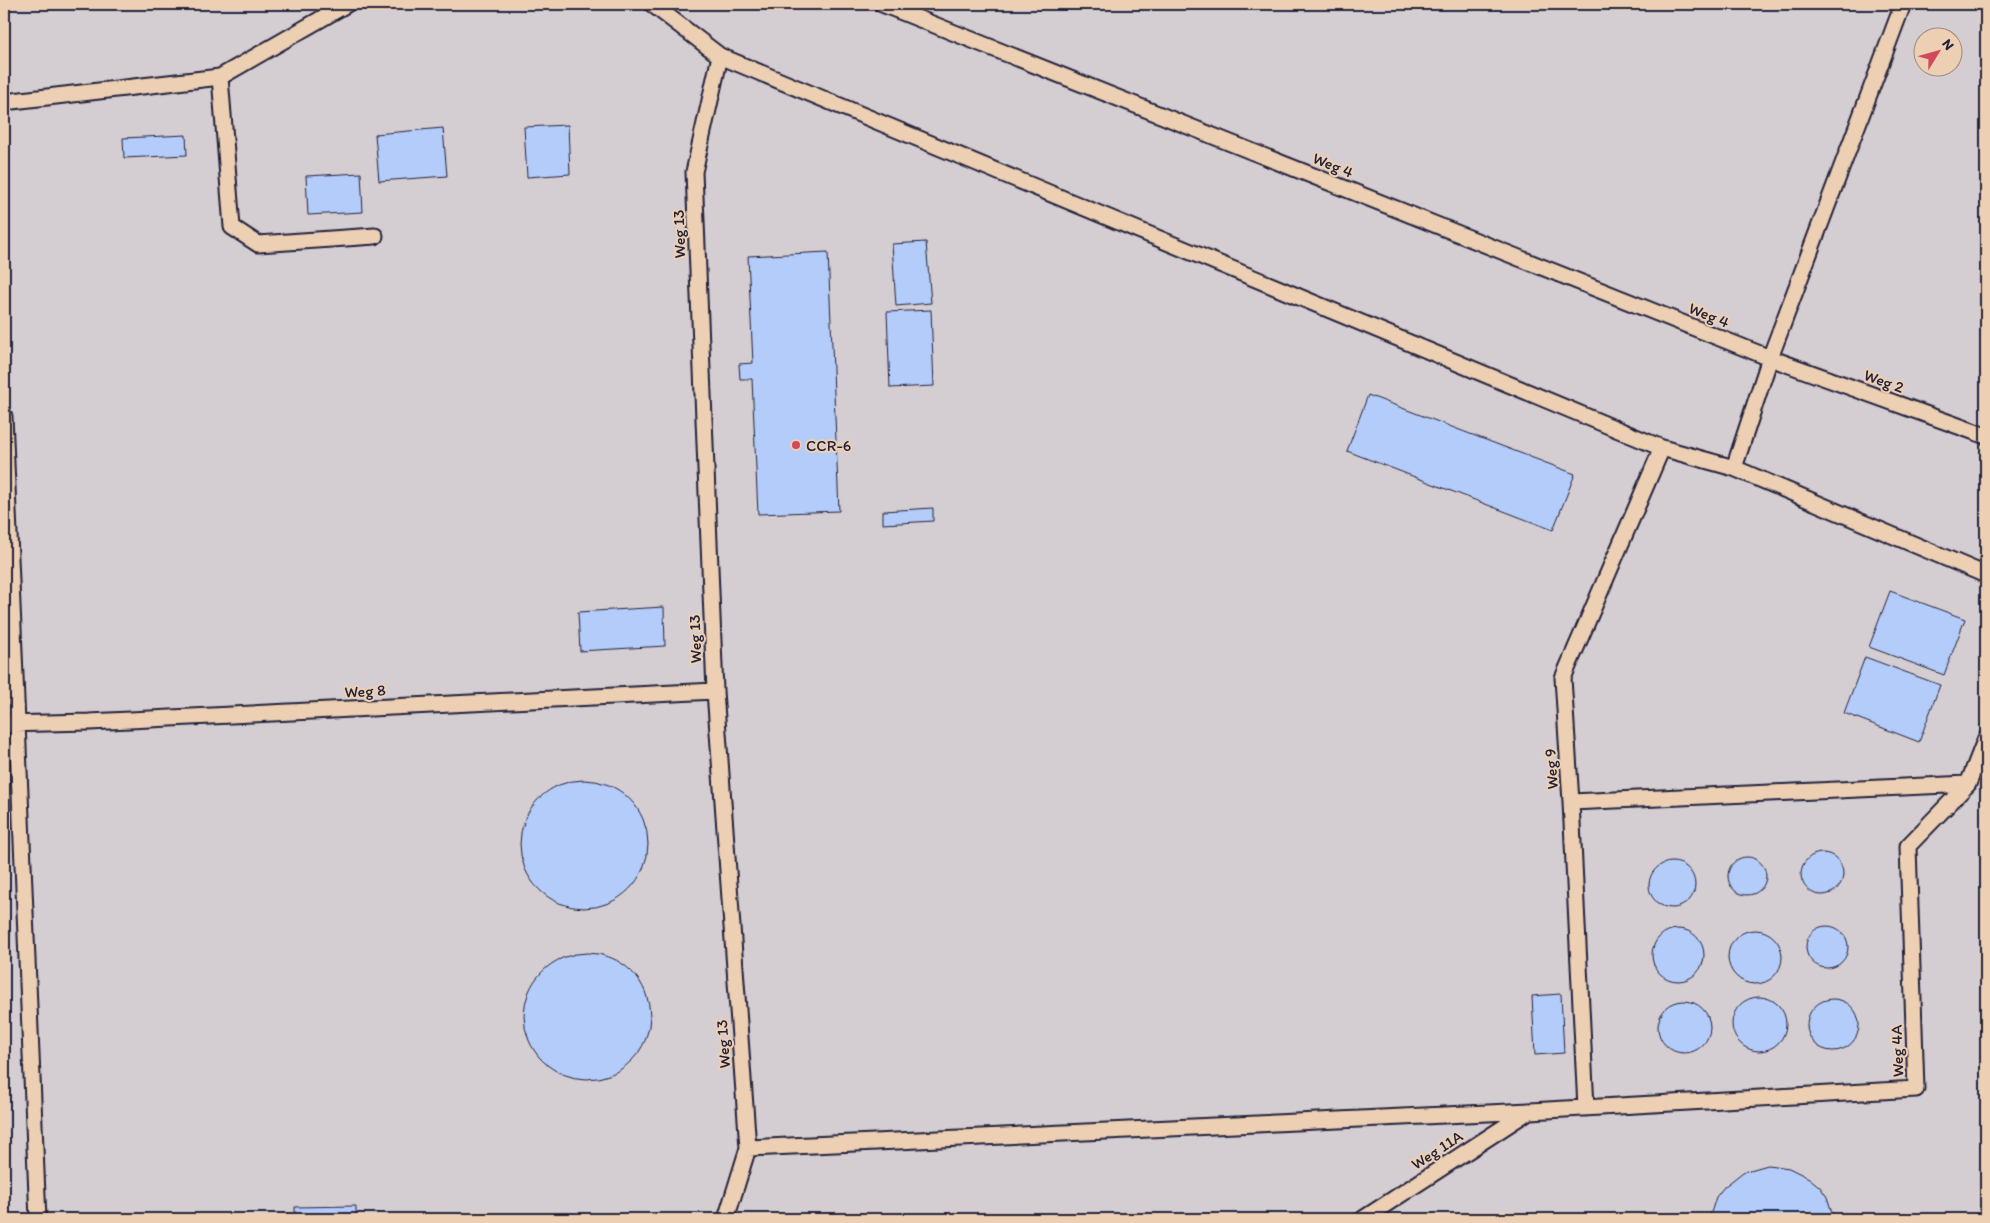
<svg xmlns="http://www.w3.org/2000/svg" width="1990" height="1223" viewBox="0 0 1990 1223" font-family="Itim,sans-serif">
  <rect width="100%" height="100%" fill="#e2cec1"/>
  <filter id="ink" filterUnits="userSpaceOnUse"><feTurbulence type="fractalNoise" baseFrequency=".02" numOctaves="2"/><feDisplacementMap in="SourceGraphic" scale="10" xChannelSelector="R" yChannelSelector="G"/><feConvolveMatrix kernelMatrix="1 2 1 2 8 2 1 2 1" color-interpolation-filters="sRGB"/></filter>
  <g filter="url(#ink)">
    <path fill="#d4cdd2" fill-rule="evenodd" d="M4,4H1986V1219H4ZM1922,38H1952V68H1922Z"/>
    <path fill="#b4ccfa" stroke="#22223b" d="M568,125L570,174L527,177L524,127Z
      M443,128L447,176L379,181L375,134Z
      M186,135L187,155L124,158L123,138Z
      M361,173L363,212L308,215L306,176Z
      M926,242L931,303L896,306L892,244Z
      M828,252L839,511L758,514L752,379H740L739,364L753,363L748,256Z
      M931,310L934,386L890,388L887,312Z
      M1368,395L1575,474L1553,530L1347,451Z
      M933,508V521L883,524V511Z
      M1890,591L1965,619L1944,675L1869,647Z
      M664,607L665,646L580,651L578,612Z
      M1865,657L1940,685L1919,742L1844,713Z
      M520 844a64 64 0 1 1 128 0a64 64 0 1 1-128 0Z
      M1801 874a21 21 0 1 1 42 0a21 21 0 1 1-42 0Z
      M1728 876a19 19 0 1 1 38 0a19 19 0 1 1-38 0Z
      M1649 885a23 23 0 1 1 46 0a23 23 0 1 1-46 0Z
      M1806 947a21 21 0 1 1 42 0a21 21 0 1 1-42 0Z
      M1652 955a26 26 0 1 1 52 0a26 26 0 1 1-52 0Z
      M1728 957a27 27 0 1 1 54 0a27 27 0 1 1-54 0Z
      M524 1016a63 63 0 1 1 126 0a63 63 0 1 1-126 0Z
      M1561,994L1564,1053L1535,1055L1532,996Z
      M1732 1024a27 27 0 1 1 54 0a27 27 0 1 1-54 0Z
      M1807 1025a26 26 0 1 1 52 0a26 26 0 1 1-52 0Z
      M1658 1027a26 26 0 1 1 52 0a26 26 0 1 1-52 0Z
      M1768,1165L1789,1168L1809,1178L1820,1187L1827,1197L1834,1219H1709L1716,1197L1724,1187L1743,1172Z
      M356,1206V1219H295V1207Z"/>
    <g fill="none" stroke-linecap="round" stroke-linejoin="round">
      <defs>
        <path id="service" d="M652,4L720,56L1662,448L1734,468L1986,575
          M882,4L1770,358L1986,436
          M720,56L694,172L715,691L748,1148L726,1219
          M220,77L232,227L258,244L375,236
          M4,102L220,77L347,4
          M4,416L38,1219
          M1734,468L1770,358L1903,4
          M4,724L89,722L715,691
          M1571,802L1968,784
          M1586,1108L1571,802L1563,678L1662,448
          M748,1148L1530,1111L1916,1089L1908,846L1968,784L1986,738
          M1363,1219L1529,1111"/>
      </defs>
      <use href="#service" stroke="#22223b" stroke-width="19"/>
      <use href="#service" stroke="#edcfb3" stroke-width="15"/>
    </g>
  </g>
  <circle fill="#d1495b" stroke="#edcfb3" stroke-width="2" cx="796" cy="445" r="5"/>
  <g text-anchor="middle" dominant-baseline="central" stroke-width="4" stroke-linejoin="round" paint-order="stroke">
    <g font-size="16" fill="#22223b" stroke="#edcfb3">
      <text transform="translate(1333 165) rotate(22)">Weg 4</text>
      <text transform="translate(679 234) rotate(-92)">Weg 13</text>
      <text transform="translate(1709 315) rotate(22)">Weg 4</text>
      <text transform="translate(1884 381) rotate(20)">Weg 2</text>
      <text transform="translate(695 639) rotate(-92)">Weg 13</text>
      <text transform="translate(365 691) rotate(-3)">Weg 8</text>
      <text transform="translate(1551 769) rotate(-94)">Weg 9</text>
      <text transform="translate(723 1044) rotate(-94)">Weg 13</text>
      <text transform="translate(1897 1051) rotate(-92)">Weg 4A</text>
      <text transform="translate(1437 1150) rotate(-33)">Weg 11A</text>
    </g>
    <g font-size="16" fill="#22223b" stroke="#edcfb3" text-anchor="start">
      <text x="806" y="445">CCR-6</text>
    </g>
  </g>
  <rect width="1990" height="1223" fill="none" stroke="#edcfb3" stroke-width="20"/>
  <rect x="10" y="10" width="1970" height="1203" fill="none" stroke="#22223b" stroke-width="2" filter="url(#ink)"/>
  <g transform="translate(1938 52) rotate(53)"><circle r="24" fill="#edcfb3" stroke="#9c8a83"/>
  <path d="M0-4L9 19L0 12L-9 19Z" fill="#d1495b"/>
  <text y="-8" font-size="14" font-weight="bold" text-anchor="middle" fill="#22223b">N</text>
  </g>
</svg>
